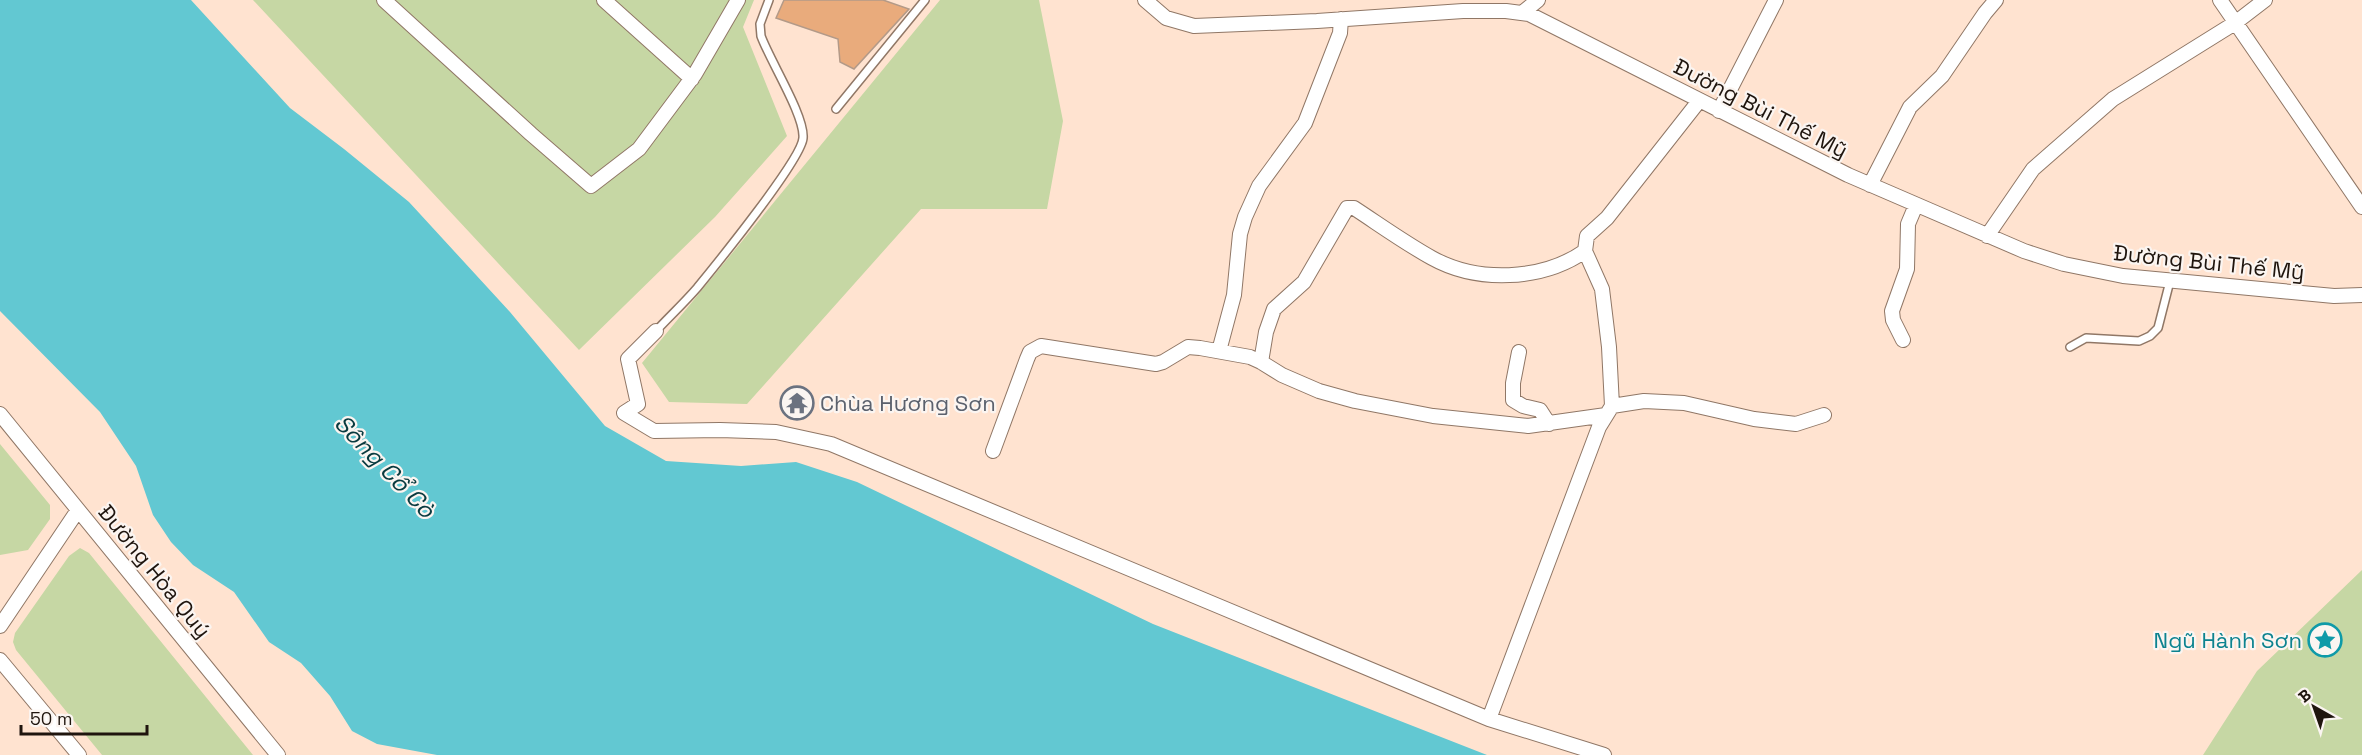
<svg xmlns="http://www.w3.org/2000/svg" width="2362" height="755" viewBox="0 0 2362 755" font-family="'Space Grotesk',sans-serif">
  <rect width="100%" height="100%" fill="#ffe3d0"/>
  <path fill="#c6d7a4" d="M253,0H754L743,27L787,136L715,217L579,350Z
    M940,0H1039L1063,121L1047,209H921L747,404L669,402L642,363Z
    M0,444L50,505V519L28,550L0,555Z
    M80,548L89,553L253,755H102L16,650L13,642L15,633L69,556Z
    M2362,570V755H2203L2257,671Z"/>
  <path fill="#62c8d2" d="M0,0H191L290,108L344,149L409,202L510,312L605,426L666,461L741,466L796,462L857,482L1153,624L1487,755H437L377,744L352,731L330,696L301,663L269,642L234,592L193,565L171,542L153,515L136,466L100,412L0,311Z"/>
  <path fill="#e9ab7c" stroke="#b39a88" stroke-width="1.5" d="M784,0H883L909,9L854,69L840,62L838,39L776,18Z"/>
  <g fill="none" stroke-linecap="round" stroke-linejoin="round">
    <defs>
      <path id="service" d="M836,109L925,0
        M656,331C669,317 684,303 697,288C715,266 802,159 803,138C805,116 770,61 761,36L760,24L769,0
        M2070,347L2086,338L2139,341L2150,336L2158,328L2170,281"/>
      <path id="minor" d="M384,0L531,134L591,186L639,149L695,74L738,0
        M604,0L692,79
        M1145,0L1166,18L1194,26L1317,21L1463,11H1506L1529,14L1848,175L2024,251L2064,264L2123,276L2334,296L2362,295
        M2220,0L2362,207
        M1522,13L1538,0
        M1719,111L1776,0
        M1870,185L1910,107L1942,76L1985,13L1996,0
        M1987,236L2033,169L2113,99L2235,23L2265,0
        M656,331L628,359L638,404L624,413L654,431L720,430L776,432L831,444L1489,719L1604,755
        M1903,340L1893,320L1892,311L1907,269L1908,224L1916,205
        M1219,351L1234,295L1240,234L1245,217L1259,186L1305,123L1340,33L1341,19
        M1519,352L1513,383V400L1523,406L1540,410L1549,424
        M1261,362L1266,332L1274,309L1304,282L1347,208H1354C1380,225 1405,243 1432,258C1477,283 1542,281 1585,251
        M1612,406L1644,401L1684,403L1754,419L1796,424L1824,415
        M0,414L278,755
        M993,451L1027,359L1030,352L1041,346L1156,364L1163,362L1188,347L1200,348L1250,357L1261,362L1282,375L1319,391L1355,401L1433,416L1528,426L1606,415
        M0,626L78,510
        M0,660L79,755
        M1489,719L1599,427L1612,406L1609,347L1602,289L1585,251L1587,236L1607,218L1699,101"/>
    </defs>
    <use href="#service" stroke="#907766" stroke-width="10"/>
    <use href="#minor" stroke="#907766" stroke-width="16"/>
    <use href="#service" stroke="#fff" stroke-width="7"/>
    <use href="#minor" stroke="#fff" stroke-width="14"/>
  </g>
  <defs>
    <symbol id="temple-ring" viewBox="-11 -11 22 22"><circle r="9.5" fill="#fbf5f1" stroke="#6b7280" stroke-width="1.5"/><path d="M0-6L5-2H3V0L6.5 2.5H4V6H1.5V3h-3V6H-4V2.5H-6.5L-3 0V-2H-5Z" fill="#6b7280"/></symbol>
    <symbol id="sight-ring" viewBox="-11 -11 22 22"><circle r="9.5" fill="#fbf5f1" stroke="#0f9aa8" stroke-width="1.5"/><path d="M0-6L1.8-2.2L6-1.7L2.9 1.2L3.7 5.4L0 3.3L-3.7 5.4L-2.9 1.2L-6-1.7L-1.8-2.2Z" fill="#0f9aa8"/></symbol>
  </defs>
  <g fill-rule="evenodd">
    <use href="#temple-ring" x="778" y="384" width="38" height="38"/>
    <use href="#sight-ring" x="2306" y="621" width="38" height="38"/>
  </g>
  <g text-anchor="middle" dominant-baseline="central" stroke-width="4.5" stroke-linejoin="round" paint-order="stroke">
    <g font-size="22" fill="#1f150e" stroke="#fbf5f1">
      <text transform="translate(1761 108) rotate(27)">Đường Bùi Thế Mỹ</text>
      <text transform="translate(2209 262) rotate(6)">Đường Bùi Thế Mỹ</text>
      <text transform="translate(155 571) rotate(51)">Đường Hòa Quý</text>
    </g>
    <g font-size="22" fill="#5b616d" stroke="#fbf5f1" text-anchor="start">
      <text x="820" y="403">Chùa Hương Sơn</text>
    </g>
    <g font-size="22" fill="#0d838f" stroke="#fbf5f1" text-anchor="end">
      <text x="2302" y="640">Ngũ Hành Sơn</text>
    </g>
    <g font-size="24" font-style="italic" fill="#083a3f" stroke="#fbf5f1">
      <text transform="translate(385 466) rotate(46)">Sông Cổ Cò</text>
    </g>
  </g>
  <g transform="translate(2314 707) rotate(320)" stroke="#fbf5f1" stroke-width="4.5" paint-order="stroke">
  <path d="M0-4.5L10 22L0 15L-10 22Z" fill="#1f150e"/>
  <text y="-9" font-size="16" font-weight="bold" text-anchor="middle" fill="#1f150e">B</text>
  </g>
  <path d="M21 725v9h126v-9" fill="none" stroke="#1f150e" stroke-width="3"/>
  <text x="30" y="725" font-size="18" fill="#1f150e" stroke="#fbf5f1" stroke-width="4.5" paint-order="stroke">50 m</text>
</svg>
